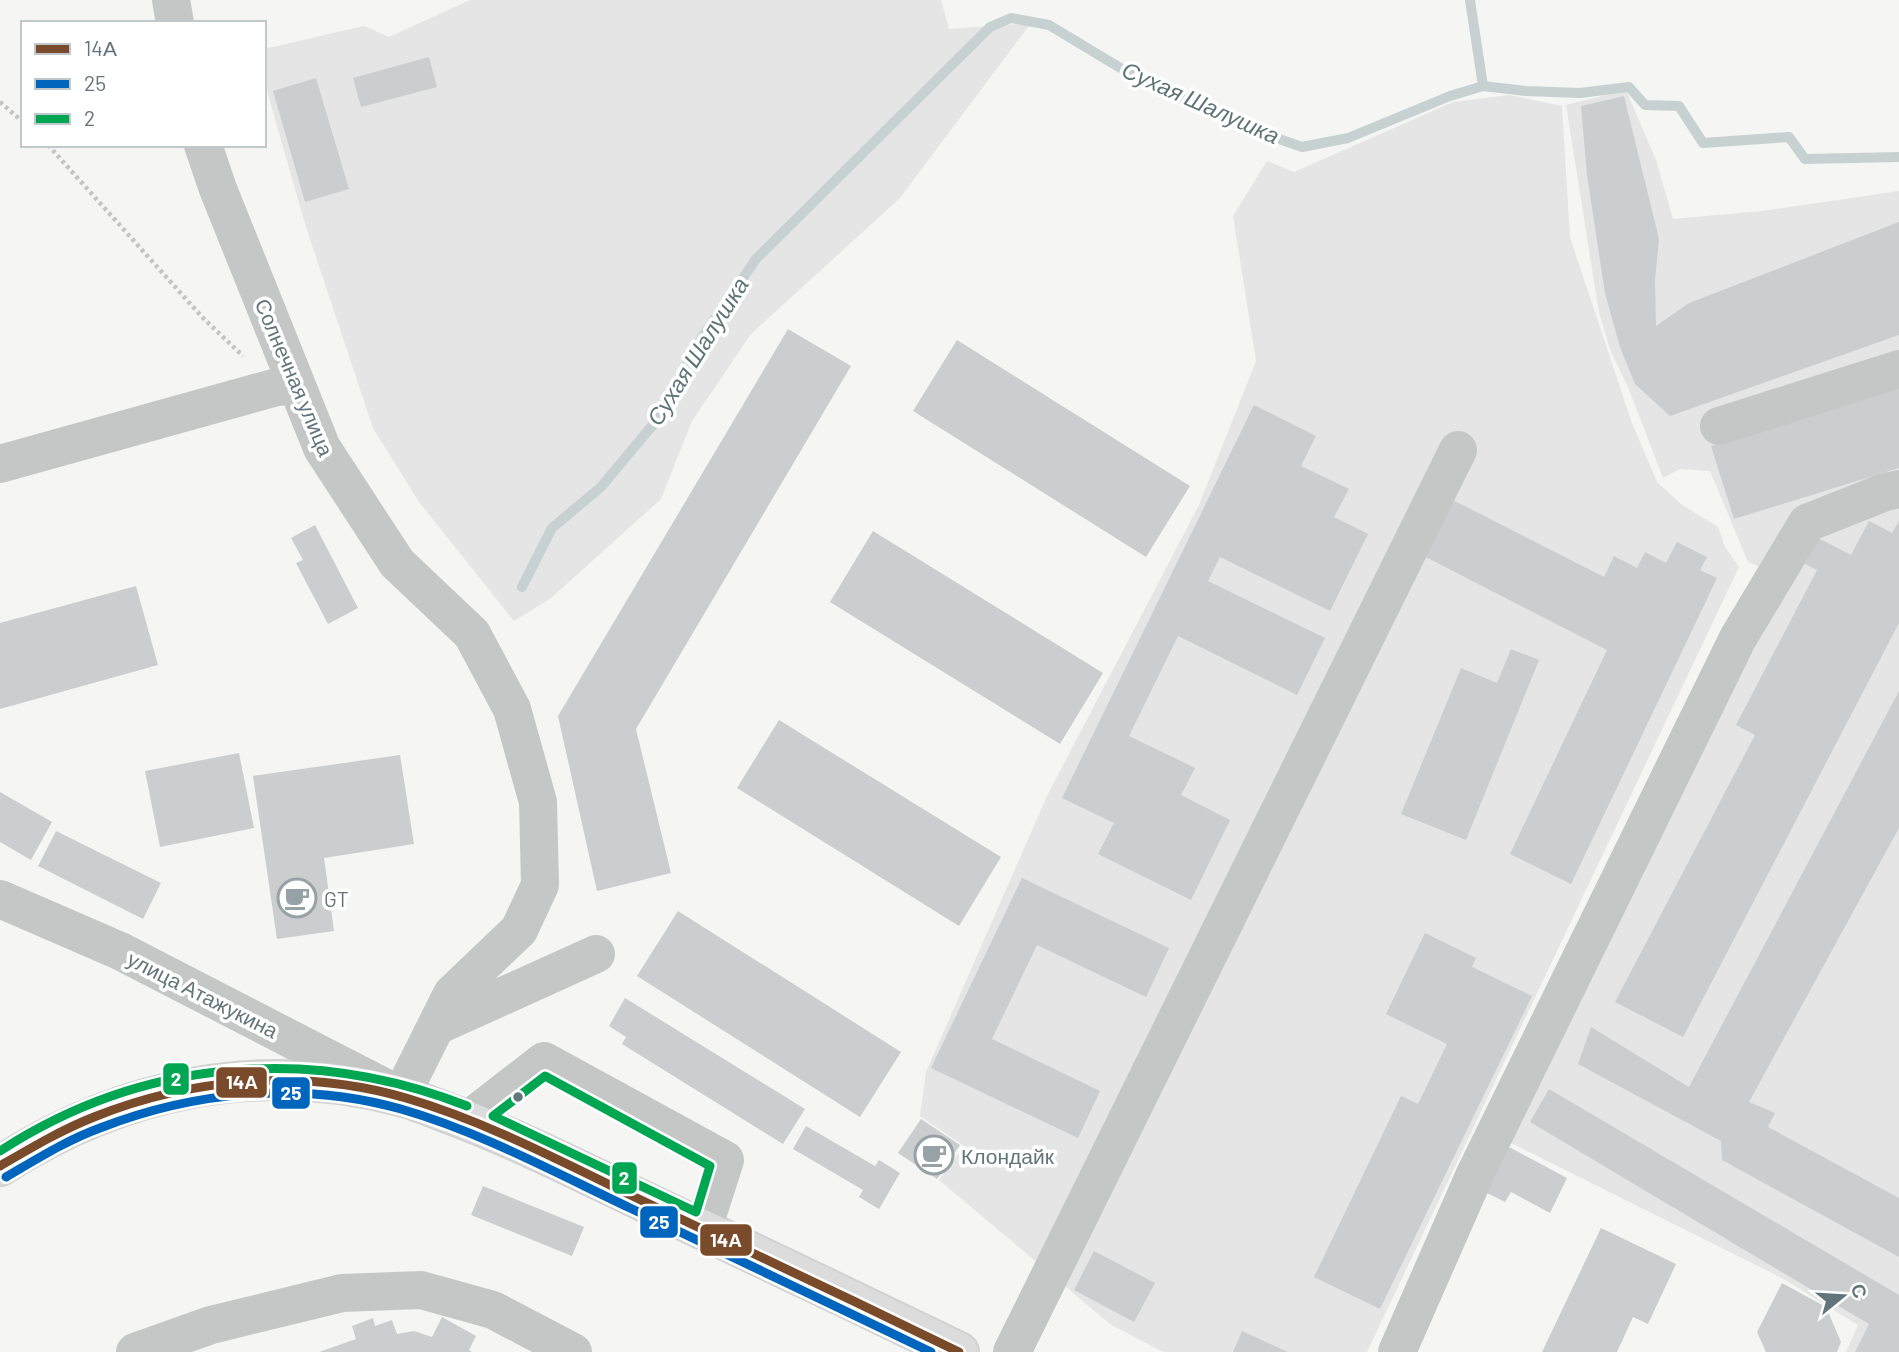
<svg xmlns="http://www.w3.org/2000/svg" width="1899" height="1352" viewBox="0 0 1899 1352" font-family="Barlow,sans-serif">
  <rect width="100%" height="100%" fill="#f5f5f4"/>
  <path fill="#e4e5e4" d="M470,0H941L949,29L1031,23L900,198L751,334L692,421L661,499L551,598L514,621L419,502L373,428L306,227L269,98L264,73V49L364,26L389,37Z
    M1626,90L1656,160L1673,219L1762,211L1899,191V1352H1846L1858,1325L1782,1278L1489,1132L1772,572L1748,562L1710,471L1680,469L1663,478L1628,387L1611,352L1599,313L1566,105Z
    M1509,95L1562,106L1570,237L1632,423L1657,482L1681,504L1718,527L1725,547L1739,567L1367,1352H1163L1110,1324L939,1180L964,1146L920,1116L926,1072L1047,796L1199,505L1256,361L1233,216L1267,161L1294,172L1453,102Z"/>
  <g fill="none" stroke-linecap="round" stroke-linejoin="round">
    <path stroke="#c7d1d2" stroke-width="10" d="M1470,0L1483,86
      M522,587L552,528L601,487L661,415L699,342L756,259L990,27L1011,18L1049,25L1142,81L1265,134L1302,147L1348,138L1450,96L1483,86L1526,91L1580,93L1629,87L1645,105L1679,106L1703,143L1789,137L1805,159L1899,157"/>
  </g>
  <path fill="#cbcdce" d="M429,57L437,87L361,107L353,78Z
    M316,78L349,189L305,202L273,91Z
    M1624,96L1659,239L1655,280L1656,326L1689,303L1899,222V335L1670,416L1635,384L1620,347L1605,293L1587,175L1581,106Z
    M788,329L851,366L636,729L671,873L597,891L558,716Z
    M957,340L1190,486L1146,557L913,411Z
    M1899,388V468L1734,519L1711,446Z
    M1254,405L1316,436L1301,466L1349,489L1334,517L1368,534L1330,611L1220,557L1208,581L1325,638L1297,695L1178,636L1129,736L1195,768L1181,795L1230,820L1191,900L1098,854L1114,823L1062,798Z
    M1445,496L1604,577L1614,556L1637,568L1645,552L1666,563L1677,542L1707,557L1700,570L1717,578L1571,884L1510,854L1607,650L1416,552Z
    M1869,521L1892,533L1899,521V623L1683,1037L1615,1002L1755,735L1736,725L1817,570L1805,564L1818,538L1851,555Z
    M315,525L358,608L328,624L296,563L303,560L291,538Z
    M873,531L1103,673L1060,744L830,602Z
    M136,586L158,665L0,709V623Z
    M1511,649L1539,660L1466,840L1401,814L1461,668L1497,683Z
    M1899,691V828L1749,1102L1775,1113L1768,1127L1899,1198V1257L1722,1160L1721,1141L1578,1064L1591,1027L1689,1087Z
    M779,720L1001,857L959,926L737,788Z
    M239,753L254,828L160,847L145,771Z
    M400,755L414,844L324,858L334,931L277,939L253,776Z
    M0,792L52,822L31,860L0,842Z
    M56,831L161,883L143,919L38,866Z
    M1022,878L1169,948L1146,997L1037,945L992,1039L1100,1091L1078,1138L931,1068Z
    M678,911L901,1052L860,1117L637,976Z
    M1425,933L1476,958L1472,967L1532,996L1380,1309L1314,1277L1401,1096L1418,1104L1447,1044L1386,1014Z
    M625,998L805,1109L783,1144L622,1044L626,1037L609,1026Z
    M1549,1089L1899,1295V1352H1855L1869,1324L1530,1122Z
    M921,1119L960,1145L937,1179L898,1153Z
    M806,1126L875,1166L879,1160L900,1173L879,1209L859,1197L863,1190L793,1149Z
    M1509,1147L1567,1178L1550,1213L1511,1192L1505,1202L1485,1192Z
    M483,1186L584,1227L572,1256L471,1215Z
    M1601,1228L1676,1264L1648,1324L1633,1317L1617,1352H1542Z
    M1094,1251L1155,1283L1134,1322L1074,1290Z
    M1782,1283L1826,1307L1841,1342L1837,1352H1766L1757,1332Z
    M442,1317L476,1336L469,1350L472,1352H319L356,1339L352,1326L373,1318L375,1326L392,1320L397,1334L414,1331L432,1337Z
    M1242,1331L1288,1352H1233Z"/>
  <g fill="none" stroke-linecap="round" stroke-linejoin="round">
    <defs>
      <path id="major" d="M0,1166C121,1088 259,1059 400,1096C415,1100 430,1106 445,1112C513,1137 578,1170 643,1201C748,1251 854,1301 959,1352"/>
    </defs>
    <use href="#major" stroke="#d1d2d2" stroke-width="42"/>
    <path stroke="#c3c5c5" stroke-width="4.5" stroke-dasharray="3.5 3.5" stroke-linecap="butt" d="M0,102L23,122
      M48,145L203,318L243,356"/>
    <path stroke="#c5c7c7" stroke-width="38" d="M171,0L175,23
      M1719,426L1899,369
      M0,464L277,387L296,385
      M0,899L120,951L401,1096L452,994L519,930L540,885L538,802L512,709L472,634L397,563L322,448L218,189L203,145
      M439,1025L596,954
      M468,1120L544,1061L725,1160L703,1229
      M135,1352L211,1325L342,1293L421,1290L493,1310L573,1352
      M1012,1352L1458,450
      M1397,1352L1476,1172L1738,638L1807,523L1885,492L1899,489"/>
    <use href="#major" stroke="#dcdcdd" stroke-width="38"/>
    <defs>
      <path id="bus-1" d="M0,1166C31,1148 61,1130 94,1117C191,1078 304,1068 406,1098C488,1122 566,1164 643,1201C749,1251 854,1301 959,1352"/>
      <path id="bus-2" d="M6,1177C37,1159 67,1140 100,1128C195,1091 302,1081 401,1109C481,1132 556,1173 630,1208C730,1256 831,1304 931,1352"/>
      <path id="bus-3" d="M545,1076L710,1166L696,1212L493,1116Z
        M0,1151C142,1059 309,1044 467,1106"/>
    </defs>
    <use href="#bus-1" stroke="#fff" stroke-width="14"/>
    <use href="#bus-2" stroke="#fff" stroke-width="14"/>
    <use href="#bus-3" stroke="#fff" stroke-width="14"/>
    <use href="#bus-1" stroke="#7a4b2a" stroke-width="9"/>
    <use href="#bus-2" stroke="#0065bd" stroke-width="9"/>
    <use href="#bus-3" stroke="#00a651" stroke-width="9"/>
  </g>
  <defs>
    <symbol id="cafe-ring" viewBox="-11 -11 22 22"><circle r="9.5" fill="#fff" stroke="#96a2a6" stroke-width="1.5"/><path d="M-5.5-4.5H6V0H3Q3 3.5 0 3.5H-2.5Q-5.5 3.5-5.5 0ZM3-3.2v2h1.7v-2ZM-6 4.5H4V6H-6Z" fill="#96a2a6"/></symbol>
  </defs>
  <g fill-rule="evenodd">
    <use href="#cafe-ring" x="275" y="876" width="44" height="44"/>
    <use href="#cafe-ring" x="912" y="1133" width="44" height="44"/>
  </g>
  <circle fill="#63757c" stroke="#fff" stroke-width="2.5" cx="518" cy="1097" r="6"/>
  <g text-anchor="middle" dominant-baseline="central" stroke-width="7" stroke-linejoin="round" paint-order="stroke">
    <g font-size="21" fill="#63757c" stroke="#fff">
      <text transform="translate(295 377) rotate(67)">Солнечная улица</text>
      <text transform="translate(203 994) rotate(27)">улица Атажукина</text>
    </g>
    <g font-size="21" fill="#63757c" stroke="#fff" text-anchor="start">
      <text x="324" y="898">GT</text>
      <text x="961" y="1155">Клондайк</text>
    </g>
    <g font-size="23" font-style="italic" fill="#5e7478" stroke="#fff">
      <text transform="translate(1201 102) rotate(24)">Сухая Шалушка</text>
      <text transform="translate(697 351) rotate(-58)">Сухая Шалушка</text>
    </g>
  </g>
  <g stroke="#fff" stroke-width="2.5">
    <rect x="162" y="1062" width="28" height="34" rx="7" fill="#00a651"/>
    <rect x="215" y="1066" width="53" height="33" rx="7" fill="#7a4b2a"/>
    <rect x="271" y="1076" width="40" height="34" rx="7" fill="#0065bd"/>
    <rect x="611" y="1161" width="27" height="34" rx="7" fill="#00a651"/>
    <rect x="639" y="1205" width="40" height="34" rx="7" fill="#0065bd"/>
    <rect x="699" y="1223" width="54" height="34" rx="7" fill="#7a4b2a"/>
  </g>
  <g font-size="19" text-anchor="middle" font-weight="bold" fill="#fff">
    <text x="176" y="1086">2</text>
    <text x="242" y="1089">14А</text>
    <text x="291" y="1100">25</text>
    <text x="624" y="1185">2</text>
    <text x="659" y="1229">25</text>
    <text x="726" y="1247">14А</text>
  </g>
  <rect x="21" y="21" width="245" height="126" fill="#ffffff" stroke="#c1c8cb" stroke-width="2"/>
  <rect x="35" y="44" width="35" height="10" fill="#7a4b2a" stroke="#c1c8cb" stroke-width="2"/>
  <text x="84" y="56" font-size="21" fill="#63757c">14А</text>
  <rect x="35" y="79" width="35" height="10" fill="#0065bd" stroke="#c1c8cb" stroke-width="2"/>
  <text x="84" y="91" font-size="21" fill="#63757c">25</text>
  <rect x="35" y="114" width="35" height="10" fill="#00a651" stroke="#c1c8cb" stroke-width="2"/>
  <text x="84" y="126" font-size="21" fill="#63757c">2</text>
  <g transform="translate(1843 1296) rotate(72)" stroke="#ffffff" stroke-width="5" paint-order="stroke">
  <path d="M0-5L12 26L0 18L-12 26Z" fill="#63757c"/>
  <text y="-10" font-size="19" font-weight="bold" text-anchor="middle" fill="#63757c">С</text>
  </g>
</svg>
